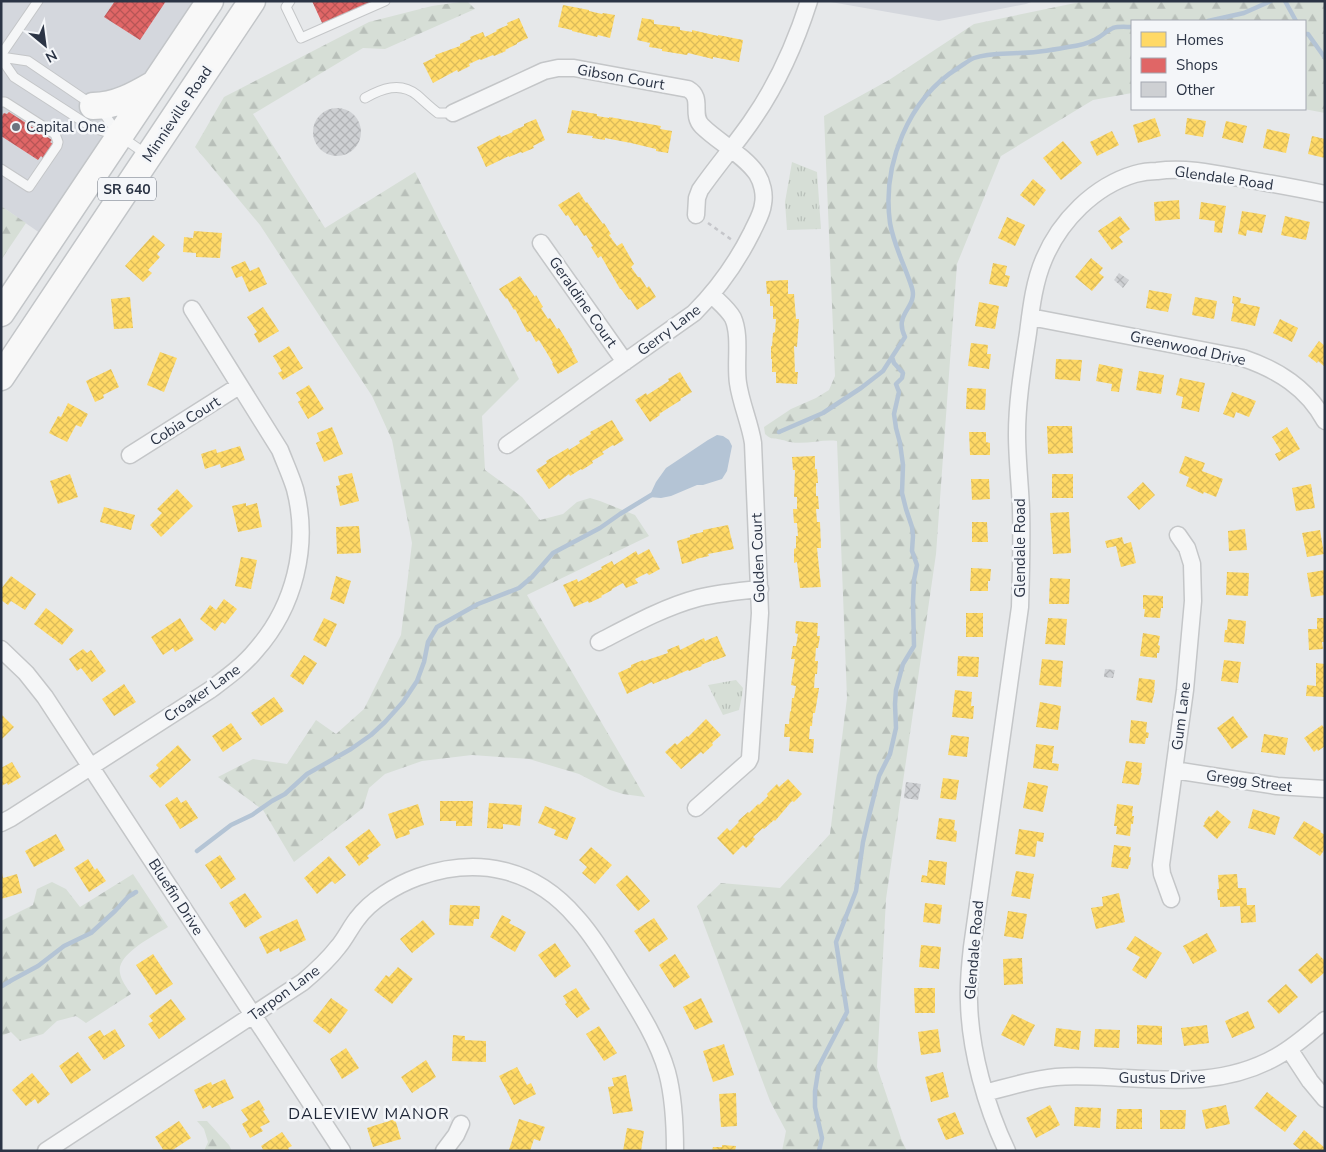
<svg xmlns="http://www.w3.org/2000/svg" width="1326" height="1152" viewBox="0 0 1326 1152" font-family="'Nunito Sans',sans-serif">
  <defs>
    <pattern id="forest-firs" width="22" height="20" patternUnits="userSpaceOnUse" patternTransform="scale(1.25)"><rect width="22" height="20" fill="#d6ded6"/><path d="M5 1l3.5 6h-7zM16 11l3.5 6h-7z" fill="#b8bfb9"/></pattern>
    <pattern id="park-tufts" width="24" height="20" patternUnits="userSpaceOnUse" patternTransform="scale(1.25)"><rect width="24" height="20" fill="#d6ded6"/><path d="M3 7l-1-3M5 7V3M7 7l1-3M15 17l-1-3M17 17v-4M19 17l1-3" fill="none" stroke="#b8bfb9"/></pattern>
    <pattern id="homes-cross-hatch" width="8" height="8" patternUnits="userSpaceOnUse" patternTransform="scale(1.25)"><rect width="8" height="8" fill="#ffd966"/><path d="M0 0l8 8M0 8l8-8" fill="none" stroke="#dbbb5a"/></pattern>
    <pattern id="shops-cross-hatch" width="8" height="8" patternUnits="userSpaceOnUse" patternTransform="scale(1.25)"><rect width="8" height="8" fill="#e06666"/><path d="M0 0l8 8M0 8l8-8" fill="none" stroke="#b65556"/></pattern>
    <pattern id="building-cross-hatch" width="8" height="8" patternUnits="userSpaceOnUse" patternTransform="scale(1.25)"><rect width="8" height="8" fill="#ced0d3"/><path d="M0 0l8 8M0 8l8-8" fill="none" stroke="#b1b3b6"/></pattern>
  </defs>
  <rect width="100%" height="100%" fill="#e6e8ea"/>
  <path fill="#d4d7dd" d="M1,1H210L50,240L1,206Z
    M825,1H1034L1026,4L939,21Z"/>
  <path fill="url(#forest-firs)" d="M467,1L475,9L385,49L363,48L253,114L325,228L415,172L519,379L482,416L485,470L522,497L540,520L563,514L577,502L590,498L600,501L635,515L649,536L527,595L645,797L623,794L610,790L579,774L529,759L472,755L422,761L385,774L369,788L363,808L294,862L263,810L218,777L253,759L287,764L316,720L336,734L364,709L401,635L412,543L392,440L372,396L260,225L195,147L224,97L369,22L432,6Z
    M1085,1H1325V113L1304,109H1305V21H1132V93L1093,100L1001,156L957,264L936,554L886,899L877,1067L902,1141L907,1151H782L786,1131L770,1101L697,906L721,883L780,888L830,834L847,698L837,441C822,439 806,445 790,442C787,442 785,440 782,440C773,437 773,441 765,434L764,427L791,409L816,398L829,390L835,376L824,116L889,80L974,24Z
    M1,206L26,223L1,260Z
    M133,874L168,927C154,936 116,954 120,973C121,980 127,988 131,994L86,1023L76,1016L57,1021L43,1034L20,1041L11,1032L1,1036V921L33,905L37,889L52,882L66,889L80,907Z
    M197,1121H207L229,1145L232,1151H204L208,1142L204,1129Z"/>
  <path fill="url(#park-tufts)" d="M792,162L817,172L821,229L787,230L785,202Z
    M736,680L743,688L742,696L739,710L723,715L708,685Z"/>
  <path fill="#b4c4d5" d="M717,435L723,436L729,440L732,446L727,471L722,479L703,485H697L671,496L661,498L649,497L656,482L666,468L708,440Z"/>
  <path fill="url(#homes-cross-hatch)" d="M563,5L589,10V11L602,14L603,13L615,15L610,38L598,35L597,37L572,31V30L558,27Z
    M519,18L528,38L517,43V44L505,50L506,51L494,56L493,55L481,60L480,59L469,64L470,66L458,72L457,70L433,83L423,63L436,57L435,55L460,46V44L471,39L470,37L483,32L485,37L497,31L496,30L508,25L507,23Z
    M642,18L654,20V24L680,27V30L692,32V30L718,36V35L743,40L739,62L713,57V59L688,53L687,55L662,51V49L649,47L650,43L637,40Z
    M572,110L597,114V116L609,118V117L661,126L660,129L672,131L668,153L656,151V149L631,143L605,138V140L592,138L593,136L567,133Z
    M1155,118L1161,136L1138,143L1133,125Z
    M1187,118L1206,121L1203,137L1185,134Z
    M536,119L545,140L533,146L534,148L522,153L521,152L509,157V156L486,167L477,147L500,135L501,137L513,132L512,131L524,126V124Z
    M1226,121L1247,126L1243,143L1222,138Z
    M1267,129L1290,134L1286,153L1263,148Z
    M1112,131L1119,145L1097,156L1090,142Z
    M1312,136L1325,139V158L1308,154Z
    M1063,141L1082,163L1061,180L1043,158Z
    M1033,179L1046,190L1034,206L1020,195Z
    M579,192L586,203L587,202L603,224L604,223L611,234L609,235L617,246L622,243L634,264L631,267L638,277H640L647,288L649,286L656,297L637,310L630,299L629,300L621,289H620L601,256L598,258L591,247L593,246L586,235L584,236L577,225L575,226L568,215L566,216L558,205Z
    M1179,200L1180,219L1155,221L1154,202Z
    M1201,202L1226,206L1222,233L1214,232L1215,221L1199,219Z
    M1242,211L1266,215L1262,233L1247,230L1246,236L1238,234Z
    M1120,216L1130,229L1119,237L1123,242L1112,250L1098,231Z
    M1285,216L1310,222L1306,240L1281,235Z
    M1007,217L1025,225L1015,246L998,238Z
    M194,231L222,233L220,258L196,257V253L183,252L184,237L193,238Z
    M153,235L165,245L157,254L160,257L148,270L152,273L143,282L125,266Z
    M1091,258L1103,268L1099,273L1104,277L1092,291L1075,277Z
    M245,261L250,271L259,267L267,284L249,292L242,276L236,278L231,267Z
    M993,263L1007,266L1005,275L1010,276L1007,287L989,284Z
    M520,276L535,297L536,295L543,307L541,308L548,319L550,318L557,329L559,328L573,351H572L578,362L558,374L552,364L553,363L539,340L536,342L530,331L527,332L515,309L514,310L507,298L506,299L499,289Z
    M788,280V294H794L796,319H799L797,347L794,346L795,372H798L797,384L776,383V372H772V359H771V346H772L773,333L775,332L776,319H773V306H770V294H767L766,281Z
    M1149,290L1172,294L1168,312L1146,308Z
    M1233,296L1241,298L1240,303L1260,307L1255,326L1231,321L1234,304L1232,303Z
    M130,297L133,328L114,329L111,299Z
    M1195,297L1217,301L1214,319L1192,315Z
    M979,302L999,306L995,329L975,326Z
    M263,307L279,331L259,343L254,334L257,332L247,317Z
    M1280,319L1298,328L1292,342L1273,333Z
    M1319,341L1325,346V367L1318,361L1317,363L1308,356Z
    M971,343L988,345L987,354H991L989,369L968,366Z
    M289,346L303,368L283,380L278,373L282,371L273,356Z
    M160,352L177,358L164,392L147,385Z
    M1056,359L1082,360L1080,381L1055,379Z
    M1099,364L1123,369L1119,392L1111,391L1112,384L1096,381Z
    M111,369L119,387L103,395L104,398L95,402L86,381Z
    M1139,371L1164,375L1161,394L1136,390Z
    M680,372L692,392L680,399L681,400L659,414L660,415L650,422L635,400L646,393L647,395L669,381L668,379Z
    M1180,378L1205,383L1199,412L1181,408L1183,397L1176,395Z
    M309,385L324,409L308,419L298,402L301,400L296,393Z
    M967,388L986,389L985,410L966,409Z
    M1232,392L1256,401L1249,417L1236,412L1234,418L1223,414Z
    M68,403L88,414L81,427L76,425L67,442L49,433L58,416L61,417Z
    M612,420L624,440L614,446L613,445L602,452L604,454L592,461L593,463L582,470L581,469L570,476L569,474L549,489L536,470L547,463L546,461L568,448L569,450L580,443L579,441L591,434L590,432Z
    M1047,426H1072L1073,453L1048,454Z
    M332,427L343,454L324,462L316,443L320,441L317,433Z
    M1287,427L1300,449L1279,461L1275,454L1281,451L1272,437Z
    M969,432H986V442L990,443V455H970Z
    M240,446L245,460L221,468L220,464L205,469L201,454L216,449L217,453Z
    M815,456V469H817L818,483H816V496H818L819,509H816L817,522H820L821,548H817L821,587L800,588L797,562L794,563V549L796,548V536H798L797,523H794L793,509H797V497H794L795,470H793L792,457Z
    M1185,456L1205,463L1202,471L1223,479L1216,497L1204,492L1203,494L1186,486L1189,477L1179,473Z
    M352,473L359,501L340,506L336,486L340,485L338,476Z
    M70,474L78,497L58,504L50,481Z
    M1052,474H1073V498H1052Z
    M971,479H989L990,499L972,500Z
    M1143,482L1155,495L1139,510L1127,497Z
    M1311,484L1315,508L1296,511L1292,488Z
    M177,489L193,506L161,537L150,525L162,513L157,509Z
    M246,503V506L257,503L262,527L238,532L232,506Z
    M104,507L135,515L131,530L100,522Z
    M1069,512L1071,553L1053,554L1050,513Z
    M972,522H987L988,542H972Z
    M728,525L734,549L708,554L709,556L696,559V560L682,564L677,541L690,537V535L703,532V530Z
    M359,526L361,553L337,554L336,527Z
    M1245,529L1247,550L1229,551L1228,531Z
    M1320,530L1324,554L1307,557L1302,533Z
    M1122,537L1124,544L1131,542L1136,563L1121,567L1116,546L1107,548L1105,541Z
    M649,549L660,569L649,575L647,573L635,579L638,583L626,588L623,583L612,589V590L601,596L602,597L589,603L588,601L574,607L563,585L577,579L578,582L591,575V574L602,569L601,567L612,561L614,565L636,551L638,555Z
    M241,557L257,560L251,589L235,586Z
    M971,568L991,569L990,581H988V591H970Z
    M1325,570V595L1311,597L1307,573Z
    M1227,572L1249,573L1248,596L1226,595Z
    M11,576L36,594L25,610L11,601L8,605L1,600V589Z
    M336,576L351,581L344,604L330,599Z
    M1050,578L1070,579L1069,604H1049Z
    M1143,595L1163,596V608H1161L1160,618L1144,617L1145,609H1143Z
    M224,599L237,609L225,624L222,622L215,631L200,619L210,605L216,610Z
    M46,608L74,630L62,645L34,624Z
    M966,613H983V637H966Z
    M180,618L194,640L175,652L173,648L163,655L151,637Z
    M324,618L337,624L326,647L313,640Z
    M1048,618L1067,619L1065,645L1045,644Z
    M1317,618H1325V642H1322L1323,649L1309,650L1308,629H1317Z
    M1228,619L1246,621L1244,644L1224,642L1225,630H1227Z
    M796,621L818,623L817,636H820L818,648H816L815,661H818L817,674H815L814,688H819L815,713H813L812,726H810L809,739H814L813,753L789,751L790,737H784L785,724H789L790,711L791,712L792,698H794L796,686L791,685L795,659H791L793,646H796L798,634L795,633Z
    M1143,633L1160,636L1158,645L1160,646L1159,653H1157V658L1140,656Z
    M717,636L726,656L713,661V660L701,665L702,666L689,671L688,670L665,680V679L653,684L652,682L627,694L618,673L631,667V665L643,660L644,661L668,653L667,650L679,645L680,650L704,638L705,641Z
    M83,649L87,653L91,650L106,671L92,682L81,668L77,671L69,659Z
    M304,655L317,663L303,685L290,676Z
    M958,656L979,657L978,677L957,676Z
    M1042,659L1063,661L1061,687L1039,685Z
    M1224,660L1241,662L1238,683L1221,681Z
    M1316,663L1325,664V697L1306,696L1307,685L1316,686Z
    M1139,678L1155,680L1154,690H1155L1152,703L1136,700Z
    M124,684L136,702L114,716L102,699Z
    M955,690L972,692L971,706H974L973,719L952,717Z
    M274,697L284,711L261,726L251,713Z
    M1040,702L1061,706L1058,730L1036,727Z
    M1,714L14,727L1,740Z
    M1233,716L1248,737L1232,749L1217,728Z
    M706,719L721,735L712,743L713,745L703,754L701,752L681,769L665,752L675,743L677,745L687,736L688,737Z
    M1131,720L1147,722L1146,732L1149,733L1148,738H1146L1145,744L1129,743Z
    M231,723L242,739L223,752L212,736Z
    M1322,725L1325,729V746L1318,751L1317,749L1314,752L1304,738Z
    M1264,734L1288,738L1285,755L1261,752Z
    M951,735L969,737L967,757L948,755Z
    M1036,744L1054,746L1052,763L1059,764L1058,771L1033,768Z
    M178,745L191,760L160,788L149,776L159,768L156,765Z
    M1126,761L1142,763L1141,773H1142L1139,785L1122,783Z
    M12,762L21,777L8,785L7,783L1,786V768Z
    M943,778L959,780L956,800L940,798Z
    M788,779L802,794L794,802L792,801L775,821L774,820L764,829L763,828L753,837L755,839L746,848L743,845L733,855L717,838L727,828L730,831L739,822L738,821L748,812L749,813L758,804L759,805L768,796L767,794L777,784L779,787Z
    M1028,782L1048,786L1043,812L1023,808Z
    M177,797L181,803L186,800L198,818L180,829L165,805Z
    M440,801H473L472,826H456V821H440Z
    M489,803L522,805L520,826L503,824V829L487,828Z
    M418,804L424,825L409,830L410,834L396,839L388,814Z
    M1117,804L1133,806L1132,816H1134L1133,824H1131L1130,836L1116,834L1117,826H1114Z
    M545,806L576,818L567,840L554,835L556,830L538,823Z
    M1253,809L1280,817L1275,835L1248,828Z
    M1217,810L1231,822L1217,839L1203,826L1205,824L1204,823L1209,816L1211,817Z
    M939,818L955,820L954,830L957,831L956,842L936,839Z
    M1304,821L1321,831L1320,832L1325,835V849L1320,856L1293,838Z
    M369,829L381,845L367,856L369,858L359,866L345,847Z
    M1019,829L1044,833L1043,842L1037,841L1035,857L1015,854Z
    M56,834L65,850L34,867L25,851Z
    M1114,845L1131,847L1129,857H1131L1130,865H1129L1128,869L1111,867Z
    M591,847L612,865L595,884L582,873L587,867L579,860Z
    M220,855L236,879L221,889L205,865Z
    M329,856L346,875L335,884L332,881L317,894L304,878Z
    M88,859L95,870L97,868L106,881L89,892L74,868Z
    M929,860L947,862L945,885L921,882L922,875L927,876Z
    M1016,871L1034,874L1030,899L1011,896Z
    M2,873L3,878L17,874L22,893L1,899Z
    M1237,874L1238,888H1246L1247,905H1255L1256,922L1241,923L1240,906L1220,907V900H1218L1217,889H1219L1218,875Z
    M627,875L650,901L638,911L616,885Z
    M245,893L262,917L245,928L229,903Z
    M1119,893L1125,922L1096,929L1091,908L1103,906L1102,897Z
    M925,903L942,905L940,924L923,922Z
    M450,905L480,906L479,919H474L473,926L449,925Z
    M1008,911L1027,914L1023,939L1004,936Z
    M502,915L511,920L509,923L526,932L515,952L490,937Z
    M654,918L668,939L649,952L634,931Z
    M297,919L306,940L280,952L279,948L267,954L259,937Z
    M423,920L435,934L412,953L400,939Z
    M1207,933L1217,951L1193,964L1183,946Z
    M1135,936L1162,953L1146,979L1132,970L1140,957L1126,949Z
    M555,943L571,966L555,978L538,955Z
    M921,945L941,947L939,969L919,967Z
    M1317,953L1325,961V972L1311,984L1298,970Z
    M153,954L173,984L156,995L136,965Z
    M675,954L690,977L674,988L659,965Z
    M1022,958L1023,984L1004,985L1003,959Z
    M398,967L413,979L392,1004L374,990L386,975L389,977Z
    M1286,984L1298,997L1279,1014L1267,1001Z
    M576,988L590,1009L577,1018L565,1004L567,1003L563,996Z
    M914,988H935V1013H915Z
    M331,998L348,1010L330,1034L313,1021Z
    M701,998L713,1022L695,1030L683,1007Z
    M171,999L186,1019L159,1039L148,1024L153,1021L149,1016Z
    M1248,1011L1255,1028L1232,1038L1225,1021Z
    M1012,1014L1035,1025L1024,1046L1001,1035Z
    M1137,1025L1162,1026V1045L1137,1044Z
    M1207,1025L1209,1043L1184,1046L1181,1028Z
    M599,1026L617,1053L604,1061L586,1034Z
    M1056,1028L1081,1031L1079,1050L1054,1046Z
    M115,1029L125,1046L104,1060L88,1037L100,1030L104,1036Z
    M938,1029L941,1052L921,1055L918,1032Z
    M1095,1029L1120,1030L1119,1048L1094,1047Z
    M453,1035L465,1036V1040L486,1041V1062L452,1061Z
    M724,1044L734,1075L713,1082L703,1051Z
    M346,1048L359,1068L342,1079L330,1059Z
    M78,1052L91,1070L71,1084L59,1066Z
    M426,1060L436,1077L412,1093L401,1077Z
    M517,1067L527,1085L531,1083L536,1094L514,1105L499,1076Z
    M943,1072L949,1097L931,1102L925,1077Z
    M32,1073L50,1094L38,1104L35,1099L26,1106L12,1090Z
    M626,1075L633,1111L613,1114L608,1087L614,1086L612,1078Z
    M225,1079L234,1098L212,1108L210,1105L203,1109L194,1090L211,1082L212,1085Z
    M1267,1092L1297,1116L1285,1132L1254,1108Z
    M736,1093L737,1126L721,1127L719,1094Z
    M259,1100L265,1110L263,1111L270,1122L260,1127L263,1131L250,1138L242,1124L248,1120L241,1110Z
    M1050,1105L1060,1125L1036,1138L1026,1118Z
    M1226,1105L1230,1124L1206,1129L1202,1110Z
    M1075,1107L1101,1108L1100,1128L1074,1126Z
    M1117,1109H1142V1129H1116Z
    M1160,1110H1186L1185,1129H1160Z
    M955,1112L964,1134L946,1140L937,1119Z
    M395,1119L401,1139L373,1147L367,1128Z
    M519,1119L545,1127L540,1141L534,1139L530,1151L509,1150Z
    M179,1121L191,1138L171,1151H164L155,1137Z
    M627,1128L644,1131L641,1151H623Z
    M1304,1130L1325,1148V1151H1302L1293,1144Z
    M282,1132L292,1146L288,1148L290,1151H264L261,1146Z
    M722,1145L736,1146L735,1151H712L713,1147H722Z"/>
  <path fill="url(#shops-cross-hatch)" d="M115,1H166L140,40L104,17Z
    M312,1H375L323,25Z
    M9,112L52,140L50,142L53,144L44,159L41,156L38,160L1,136V117L4,113L7,114Z"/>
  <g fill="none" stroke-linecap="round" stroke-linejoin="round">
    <path stroke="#b4c4d5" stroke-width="4.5" d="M1285,1L1296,21
      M1208,21L1244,13L1271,1
      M1305,34H1308L1325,58
      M779,432L823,413L861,388L883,371L892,357
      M197,851L231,825L252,815L272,801L285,794L307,774L351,749L371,735L385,722L403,702L417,681L424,662L428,642L437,627L478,604L519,588L532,577L553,553L600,528L620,514L653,494
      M2,986L12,980L38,966L64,946L91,933L115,911L128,897L136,892
      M819,1151L822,1138L815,1107V1091L819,1066L847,1012L836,942L856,891L863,842L870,812L879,776L890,754L896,728L895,704L896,690L903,664L914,646L913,601L914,580L917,565L912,551L913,536L912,527L906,509L902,493L903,465L900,443L896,428L894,414L899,392L896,384L902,378L903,373L894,363L892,357L905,337C893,313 918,308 912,288C905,266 894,246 890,223C882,165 908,99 958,68C963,65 969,60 974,58C988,53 1005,54 1019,53C1035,53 1052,50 1068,47C1076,46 1087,44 1094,40C1101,37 1106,31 1113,28C1119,26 1126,27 1132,27"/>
  </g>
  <path fill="url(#building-cross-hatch)" d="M313 132a24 24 0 1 1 48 0a24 24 0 1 1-48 0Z
    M1119,273L1129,280L1123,288L1114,280Z
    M1105,669L1115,670L1113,678L1104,677Z
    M906,782L921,784L918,800L904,798Z"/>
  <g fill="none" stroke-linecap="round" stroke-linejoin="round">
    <defs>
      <path id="service" d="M290,1L286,7L301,38L385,1
        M1,55L38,1
        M1,57L28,61L103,112L118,134
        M1,58L14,77L93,128L120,136L146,154
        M365,98C381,89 400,81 417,95C424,101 431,108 438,113H453
        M1,102H5L55,134L58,142L57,146L29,187L1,169"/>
      <path id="minor" d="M453,113L544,71L558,68H574L688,89C704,98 690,114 702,126C718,142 744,155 757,174C762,182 765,194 763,204C762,214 756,223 752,232C737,262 718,289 694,313L507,445
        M696,215L697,198L700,190C716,167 735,145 751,122C777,85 795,45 809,1
        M541,243L625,362
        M1030,317L1243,358C1278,370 1307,388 1325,421
        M130,455L239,386
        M599,642C630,626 664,607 698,598C718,593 739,591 760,589
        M1,649L26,673L45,697L342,1151
        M1174,770L1277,786L1325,789
        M696,808L748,762L750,758L760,613L753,443C750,423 741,404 738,383C735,363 741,336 733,318C728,309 719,302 712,295
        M1,823L11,818L210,690C226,678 243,666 256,650C294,607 310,546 295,489C291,476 285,463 280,450L192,309
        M1171,899L1162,874L1161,865L1185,690L1193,601L1192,564L1187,548L1178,535
        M1289,1049L1310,1081L1325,1099
        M985,1093C1008,1087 1032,1079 1056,1077C1078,1075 1102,1077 1124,1078C1178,1081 1228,1084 1276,1057C1294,1047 1310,1033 1325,1020
        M46,1151L303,982C316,971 328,960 338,947C345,939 350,928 357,919C371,900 396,885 418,877C478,856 534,868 576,917C591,933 603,953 615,972C634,1003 657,1037 667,1072C674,1098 675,1124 675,1151
        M444,1151L456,1135L461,1124
        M1007,1151C986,1107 970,1050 969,1002C968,983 970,965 972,947L1020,607C1021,574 1022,542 1021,509C1020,484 1017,459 1017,434C1017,400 1023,366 1028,333C1031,309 1034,282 1044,259C1060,221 1094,186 1135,174C1142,172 1150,171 1157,171C1184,167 1213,173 1239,178C1268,183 1296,188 1325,194"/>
      <path id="primary" d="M93,106C116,106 135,95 154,84
        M1,313L210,1
        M1,377L252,1"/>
    </defs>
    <use href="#service" stroke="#c4c6c8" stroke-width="11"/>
    <use href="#minor" stroke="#c4c6c8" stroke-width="19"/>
    <use href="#primary" stroke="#c2c5c8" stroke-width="29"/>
    <path stroke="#c5c6ca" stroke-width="2.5" stroke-dasharray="4 4" stroke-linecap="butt" d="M708,223L732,240"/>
    <use href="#service" stroke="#f5f6f7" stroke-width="9"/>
    <use href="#minor" stroke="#f5f6f7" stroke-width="16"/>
    <use href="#primary" stroke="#f8f8f8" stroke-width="26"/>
  </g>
  <circle fill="#6c737f" stroke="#f4f6f9" stroke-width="2" cx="16" cy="127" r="5"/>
  <g text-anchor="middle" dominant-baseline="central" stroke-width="5" stroke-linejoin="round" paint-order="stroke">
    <rect fill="#f4f6f9" stroke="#676e7b" stroke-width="1" x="98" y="177.5" width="58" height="23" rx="4"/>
    <g font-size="14" font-weight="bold" fill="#2b3445">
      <text x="127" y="189">SR 640</text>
    </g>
    <g font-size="15" fill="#2b3445" stroke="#f4f6f9">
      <text transform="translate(621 77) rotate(10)">Gibson Court</text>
      <text transform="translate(177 114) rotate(-56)">Minnieville Road</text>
      <text transform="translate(1224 178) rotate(8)">Glendale Road</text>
      <text transform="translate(583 302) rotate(55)">Geraldine Court</text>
      <text transform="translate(669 330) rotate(-37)">Gerry Lane</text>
      <text transform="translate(1188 348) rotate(12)">Greenwood Drive</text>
      <text transform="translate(185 421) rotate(-32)">Cobia Court</text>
      <text transform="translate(1020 548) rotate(-90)">Glendale Road</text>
      <text transform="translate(758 558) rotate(-92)">Golden Court</text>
      <text transform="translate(202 693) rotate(-35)">Croaker Lane</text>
      <text transform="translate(1181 716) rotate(-83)">Gum Lane</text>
      <text transform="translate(1249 781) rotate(8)">Gregg Street</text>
      <text transform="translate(176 897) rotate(57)">Bluefin Drive</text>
      <text transform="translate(974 950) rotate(-85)">Glendale Road</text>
      <text transform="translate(284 993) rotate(-36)">Tarpon Lane</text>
      <text x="1162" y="1078">Gustus Drive</text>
    </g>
    <g font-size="15" fill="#2b3445" stroke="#f4f6f9" text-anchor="start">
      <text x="26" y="127">Capital One</text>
    </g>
    <g font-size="16" letter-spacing="1" fill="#1d2536" stroke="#f4f6f9">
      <text x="369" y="1114">DALEVIEW MANOR</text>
    </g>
  </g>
  <rect width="1326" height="1152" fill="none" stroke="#2b3445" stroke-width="5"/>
  <rect x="1131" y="20" width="175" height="90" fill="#f4f6f9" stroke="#a4a8b1"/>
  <rect x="1141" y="32" width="25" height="15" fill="#ffd966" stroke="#a4a8b1"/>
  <text x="1176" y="45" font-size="15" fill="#2b3445">Homes</text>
  <rect x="1141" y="58" width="25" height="15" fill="#e06666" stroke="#a4a8b1"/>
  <text x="1176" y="70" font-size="15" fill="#2b3445">Shops</text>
  <rect x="1141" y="82" width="25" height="15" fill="#ced0d3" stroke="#a4a8b1"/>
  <text x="1176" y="95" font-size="15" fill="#2b3445">Other</text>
  <g transform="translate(45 45) rotate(151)" stroke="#f4f6f9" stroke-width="4" paint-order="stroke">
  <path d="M0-4L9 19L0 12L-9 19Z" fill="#2b3445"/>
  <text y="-8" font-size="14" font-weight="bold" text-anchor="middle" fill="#2b3445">N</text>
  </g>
</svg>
